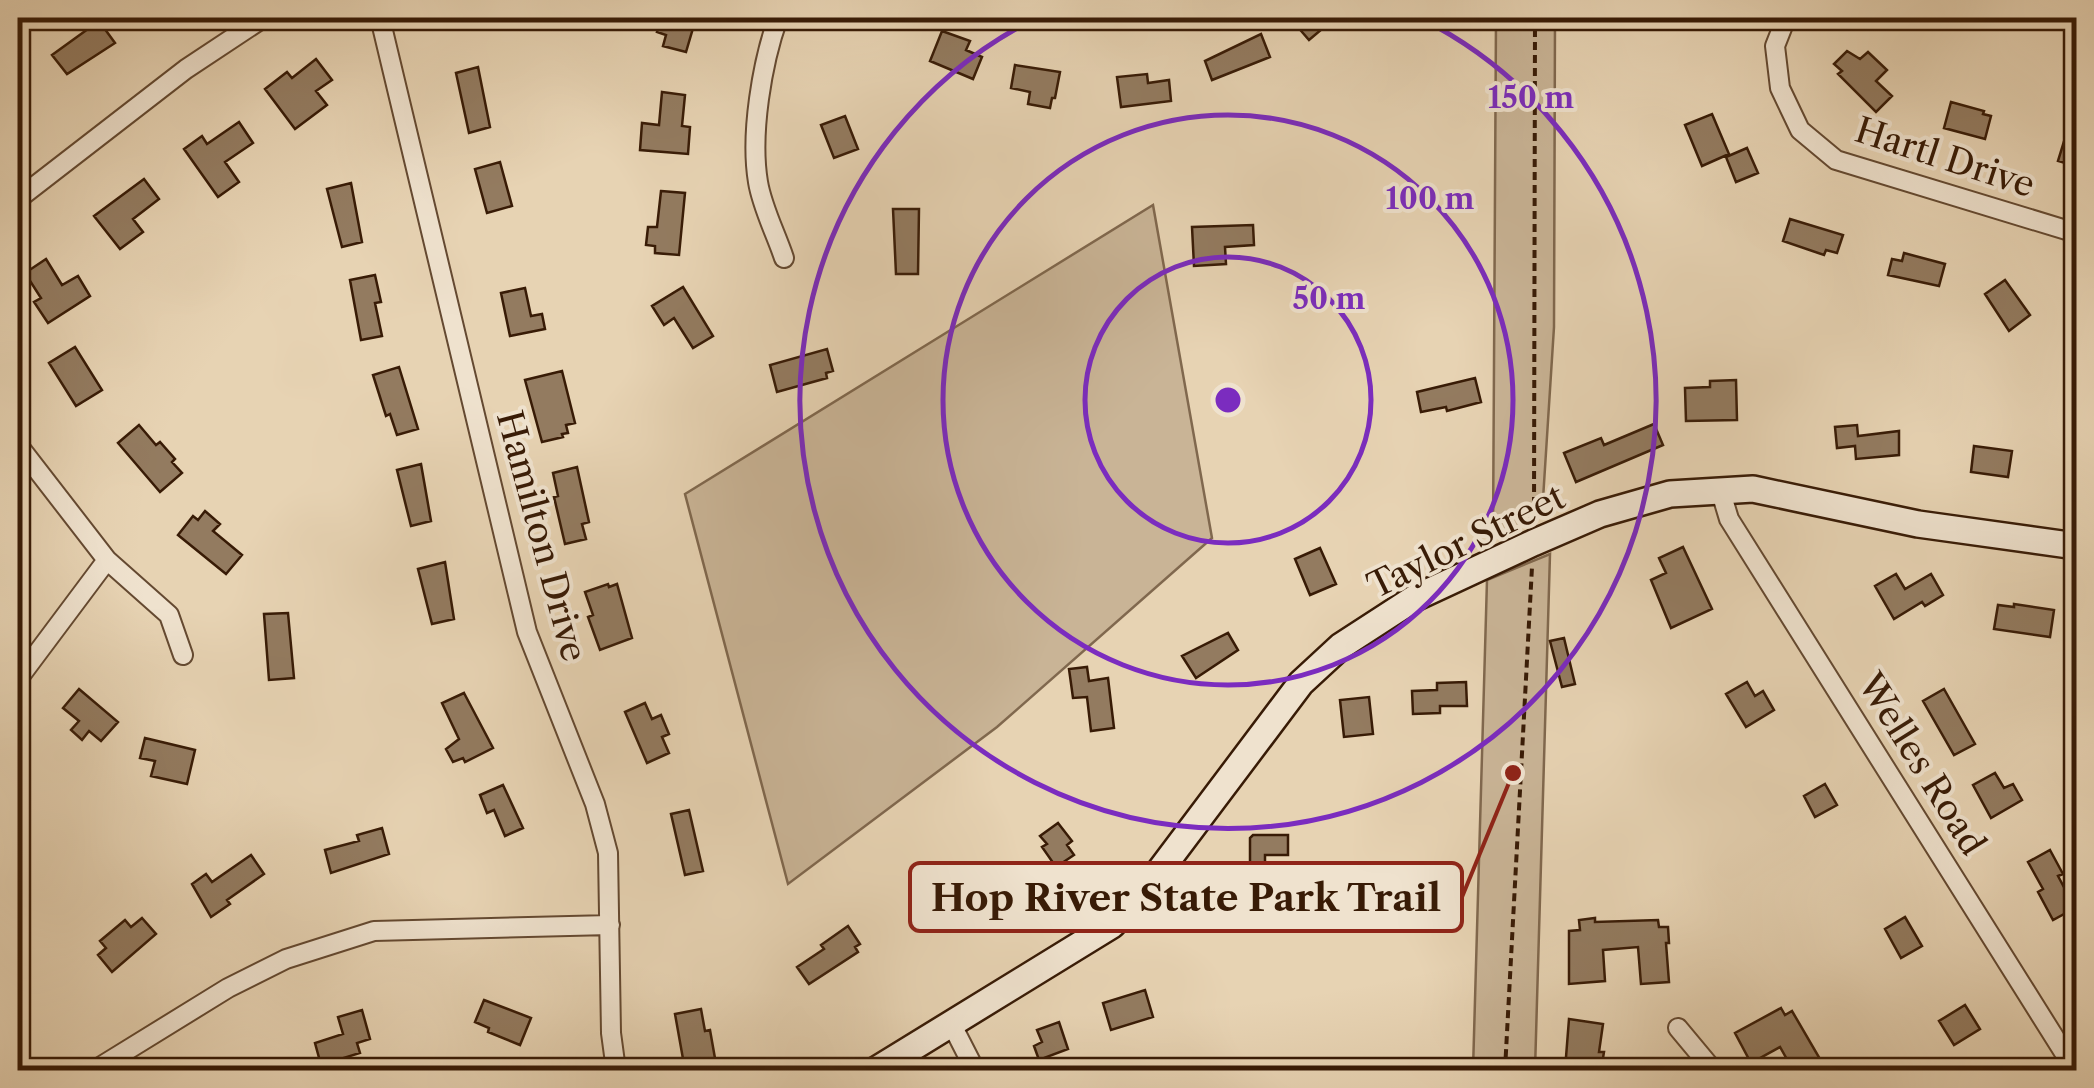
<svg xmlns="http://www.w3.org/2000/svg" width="2094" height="1088" viewBox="0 0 2094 1088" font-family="'Libre Caslon Text',serif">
  <rect width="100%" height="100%" fill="#e7d3b3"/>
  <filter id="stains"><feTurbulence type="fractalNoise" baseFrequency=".002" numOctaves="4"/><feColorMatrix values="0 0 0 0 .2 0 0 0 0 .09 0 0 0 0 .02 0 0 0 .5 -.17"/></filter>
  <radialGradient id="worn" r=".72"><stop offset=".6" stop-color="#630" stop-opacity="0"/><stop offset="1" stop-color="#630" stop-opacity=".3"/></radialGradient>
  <path fill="#c9b496" stroke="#80684e" stroke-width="2.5" d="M1496,18H1555L1554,327L1542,515L1493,538Z
    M1153,205L1212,538L997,727L788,884L685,494Z
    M1550,554L1535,1070H1473L1487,580Z"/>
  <path fill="#937b60" stroke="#381b06" stroke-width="2.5" d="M662,18H696L686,52L663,46L666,35L657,32Z
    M1290,18H1335L1309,40Z
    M99,21L115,43L67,74L52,55Z
    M942,31L970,41L966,50L982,57L973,79L930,61Z
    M1261,34L1270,57L1212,80L1205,61Z
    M1847,51L1860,59L1868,52L1887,70L1876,81L1892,96L1876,112L1838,74L1842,71L1834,64Z
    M316,59L332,80L316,91L327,105L295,129L265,89L287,72L292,78Z
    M1015,65L1060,72L1055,98H1052L1050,108L1028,104L1030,92L1011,88Z
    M478,67L490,127L469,133L456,73Z
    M1147,74L1148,83L1169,80L1171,101L1121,107L1117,77Z
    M662,92L685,95L682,126L690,127L688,154L640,150L642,123L659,125Z
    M1951,102L1984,111L1983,114L1991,116L1985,139L1944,128Z
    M2073,112H2076V166L2058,161Z
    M1712,114L1729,154L1702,166L1685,125Z
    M845,116L858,149L834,158L821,125Z
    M239,122L253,143L225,162L239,182L218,197L184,149L202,136L207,144Z
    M1747,148L1758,173L1736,182L1726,157Z
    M500,162L512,206L487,213L475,169Z
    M144,179L159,199L133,219L143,232L120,249L94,216Z
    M351,183L362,242L342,247L327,189Z
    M661,191L685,193L679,255L655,253V246L646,245L648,227H657Z
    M893,209H919L918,274H896Z
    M1790,219L1843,235L1837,253L1826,250L1824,255L1783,241Z
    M1253,225L1254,245L1225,247L1226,264L1194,266L1192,227Z
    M1904,253L1945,264L1939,286L1888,275L1892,259L1902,261Z
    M46,259L62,285L78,276L90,296L48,323L34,302L41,298L25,273Z
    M375,275L381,302L375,303L382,336L361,340L350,280Z
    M2005,280L2030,315L2009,331L1985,294Z
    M683,287L713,336L693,348L674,318L664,325L652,306Z
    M525,288L531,316L542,314L545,329L510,336L501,293Z
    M75,347L102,390L76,406L49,363Z
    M827,349L833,371L826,373L827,378L777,392L770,365Z
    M399,367L418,429L397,435L390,414L386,416L373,375Z
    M562,371L575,423L566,425L568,433L562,434L563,437L542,442L525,380Z
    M1475,378L1481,402L1447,411L1446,407L1421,412L1417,392Z
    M1736,380L1737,420L1686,421L1685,388L1710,387V381Z
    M1654,424L1663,445L1576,482L1564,453L1601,438L1604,445Z
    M139,425L156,445L160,442L175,459L172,462L182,473L160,492L118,443Z
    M1857,425L1858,436L1899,431V455L1856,459L1855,446L1837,448L1835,427Z
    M1974,446L2012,451L2008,477L1971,472Z
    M421,464L431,521L411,526L397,470Z
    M577,467L589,522L582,524L586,539L565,544L554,497L558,496L553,473Z
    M205,511L220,524L213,531L242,555L226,574L178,535L193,516L198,520Z
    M1683,547L1712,609L1671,628L1651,580L1666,573L1659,558Z
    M1320,548L1336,584L1310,595L1295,559Z
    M445,562L454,619L432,624L418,569Z
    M1896,574L1905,589L1931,574L1943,595L1925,606L1922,602L1894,619L1875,586Z
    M608,584L609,587L617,584L632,638L600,650L588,617L593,615L585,592Z
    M2014,604L2054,610L2050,637L1994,629L1998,605L2014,607Z
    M288,613L294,678L269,680L264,614Z
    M1228,633L1238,650L1196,678L1182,656Z
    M1564,638L1575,684L1562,687L1550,641Z
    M1087,667L1089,681L1108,678L1114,728L1091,731L1087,697L1073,698L1069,669Z
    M1466,682L1467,706H1440V713L1413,714L1412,691L1437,690V683Z
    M1747,682L1755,696L1763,691L1774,710L1746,727L1726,694Z
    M79,689L118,722L101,741L89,731L82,740L71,730L79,721L63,708Z
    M1944,689L1975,744L1954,755L1923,701Z
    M464,693L493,748L465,762L463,758L453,762L446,749L459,739L442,703Z
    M1369,697L1373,734L1344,737L1340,700Z
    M645,703L652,719L661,715L669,734L662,737L669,753L647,763L625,712Z
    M145,738L195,750L187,784L151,776L155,761L140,758Z
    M1995,773L2004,788L2013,784L2022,800L1991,818L1973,785Z
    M1825,784L1837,805L1815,817L1804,796Z
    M503,785L523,828L505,836L494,810L487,813L480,795Z
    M689,810L703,871L685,875L671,814Z
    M1058,823L1072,841L1067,845L1074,855L1056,867L1042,847L1047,844L1040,836Z
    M382,828L389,854L331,873L325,850L359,841L357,835Z
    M1253,835H1288V855H1265V863L1250,862V838Z
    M2050,850L2063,874L2058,876L2075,908L2053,920L2038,892L2043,889L2028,862Z
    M251,855L264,874L227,900L230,904L211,917L192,884L206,874L212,882Z
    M1905,917L1922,946L1901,958L1885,929Z
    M142,918L156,934L112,972L98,955L106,948L100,941L125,920L131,927Z
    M1595,918V922L1658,920L1659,927H1668L1669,943H1666L1669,982L1641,984L1638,947L1603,950L1605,981L1569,984V931L1580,930L1579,920Z
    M848,926L860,944L855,947L858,952L809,984L797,967L824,949L821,945Z
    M1145,990L1153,1017L1111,1030L1103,1003Z
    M484,1000L531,1018L520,1045L488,1032L489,1028L475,1022Z
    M1965,1005L1980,1029L1954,1045L1939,1021Z
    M1781,1008L1785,1015L1792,1011L1820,1059L1818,1060L1823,1070H1793L1780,1047L1751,1063L1735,1033Z
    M701,1009L705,1031L710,1030L716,1064L706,1065L707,1070H685L675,1014Z
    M362,1010L370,1039L357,1043L360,1053L321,1065L315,1043L343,1034L338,1017Z
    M1569,1019L1603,1024L1599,1052H1604L1601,1070H1565Z
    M1059,1022L1068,1049L1039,1060L1034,1046L1042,1042L1037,1030Z"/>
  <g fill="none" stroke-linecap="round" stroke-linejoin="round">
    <defs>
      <path id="street" d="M380,18L527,632L595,804L608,853L611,1033L616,1070
        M778,18C762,63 750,134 758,182C762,207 776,234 784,258
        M1786,18L1775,46L1780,88L1800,130L1836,160L2076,233
        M18,199L186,69L263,18
        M18,445L107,560L169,615L183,655
        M1720,489L1729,519L2075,1070
        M2073,546L2076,519
        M18,679L107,560
        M952,1025L975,1070
        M1678,1028L1713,1070
        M95,1070L228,988L286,959L374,931L610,925"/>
      <path id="secondary" d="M876,1070L1112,925L1146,889L1301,683L1341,646L1415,598L1533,543L1600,514L1670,494L1753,489L1918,524L2076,546"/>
    </defs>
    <use href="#street" stroke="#644931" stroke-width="22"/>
    <use href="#secondary" stroke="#381b06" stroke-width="30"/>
    <path stroke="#381b06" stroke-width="4" stroke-dasharray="8 5" stroke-linecap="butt" d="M1534,518L1535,18
      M1505,1070L1532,567"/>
    <use href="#street" stroke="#efe2ce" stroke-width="18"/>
    <use href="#secondary" stroke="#efe2ce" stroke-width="25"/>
  </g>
  <g fill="none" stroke="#7b2cbf" stroke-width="5">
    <circle cx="1228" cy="400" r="143"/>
    <circle cx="1228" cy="400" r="285"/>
    <path d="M1422 19A428 428 0 1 1 1034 19"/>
  </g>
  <g text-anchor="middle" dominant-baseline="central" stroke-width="8" stroke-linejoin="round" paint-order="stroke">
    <g font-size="35" fill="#381b06" stroke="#efe2ce">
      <text transform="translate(1945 157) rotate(18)">Hartl Drive</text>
      <text transform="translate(542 536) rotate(75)">Hamilton Drive</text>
      <text transform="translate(1466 541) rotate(-26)">Taylor Street</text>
      <text transform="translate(1922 764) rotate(58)">Welles Road</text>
    </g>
  </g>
  <circle cx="1228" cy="400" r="15" fill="#7b2cbf" stroke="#efe2ce" stroke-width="5"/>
  <g font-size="30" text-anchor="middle" font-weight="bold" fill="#7b2cbf" stroke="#efe2ce" stroke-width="8" stroke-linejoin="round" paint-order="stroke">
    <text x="1531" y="108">150 m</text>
    <text x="1430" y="209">100 m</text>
    <text x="1329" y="309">50 m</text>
  </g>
  <path fill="none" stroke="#8f2418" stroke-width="4" d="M1513 773L1462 897"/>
  <circle fill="#8f2418" stroke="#efe2ce" stroke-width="4" cx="1513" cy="773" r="10"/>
  <rect fill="#efe2ce" stroke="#8f2418" stroke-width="4" x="910" y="863" width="552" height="68" rx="10"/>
  <g font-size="38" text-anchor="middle" font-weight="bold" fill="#381b06">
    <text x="1186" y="911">Hop River State Park Trail</text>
  </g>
  <rect width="2094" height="1088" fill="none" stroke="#e7d3b3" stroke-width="60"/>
  <rect x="20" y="20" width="2054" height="1048" fill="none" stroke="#381b06" stroke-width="5"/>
  <rect x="30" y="30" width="2034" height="1028" fill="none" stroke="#381b06" stroke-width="2.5"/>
  <rect width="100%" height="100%" filter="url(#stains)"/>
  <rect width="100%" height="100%" fill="url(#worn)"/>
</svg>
